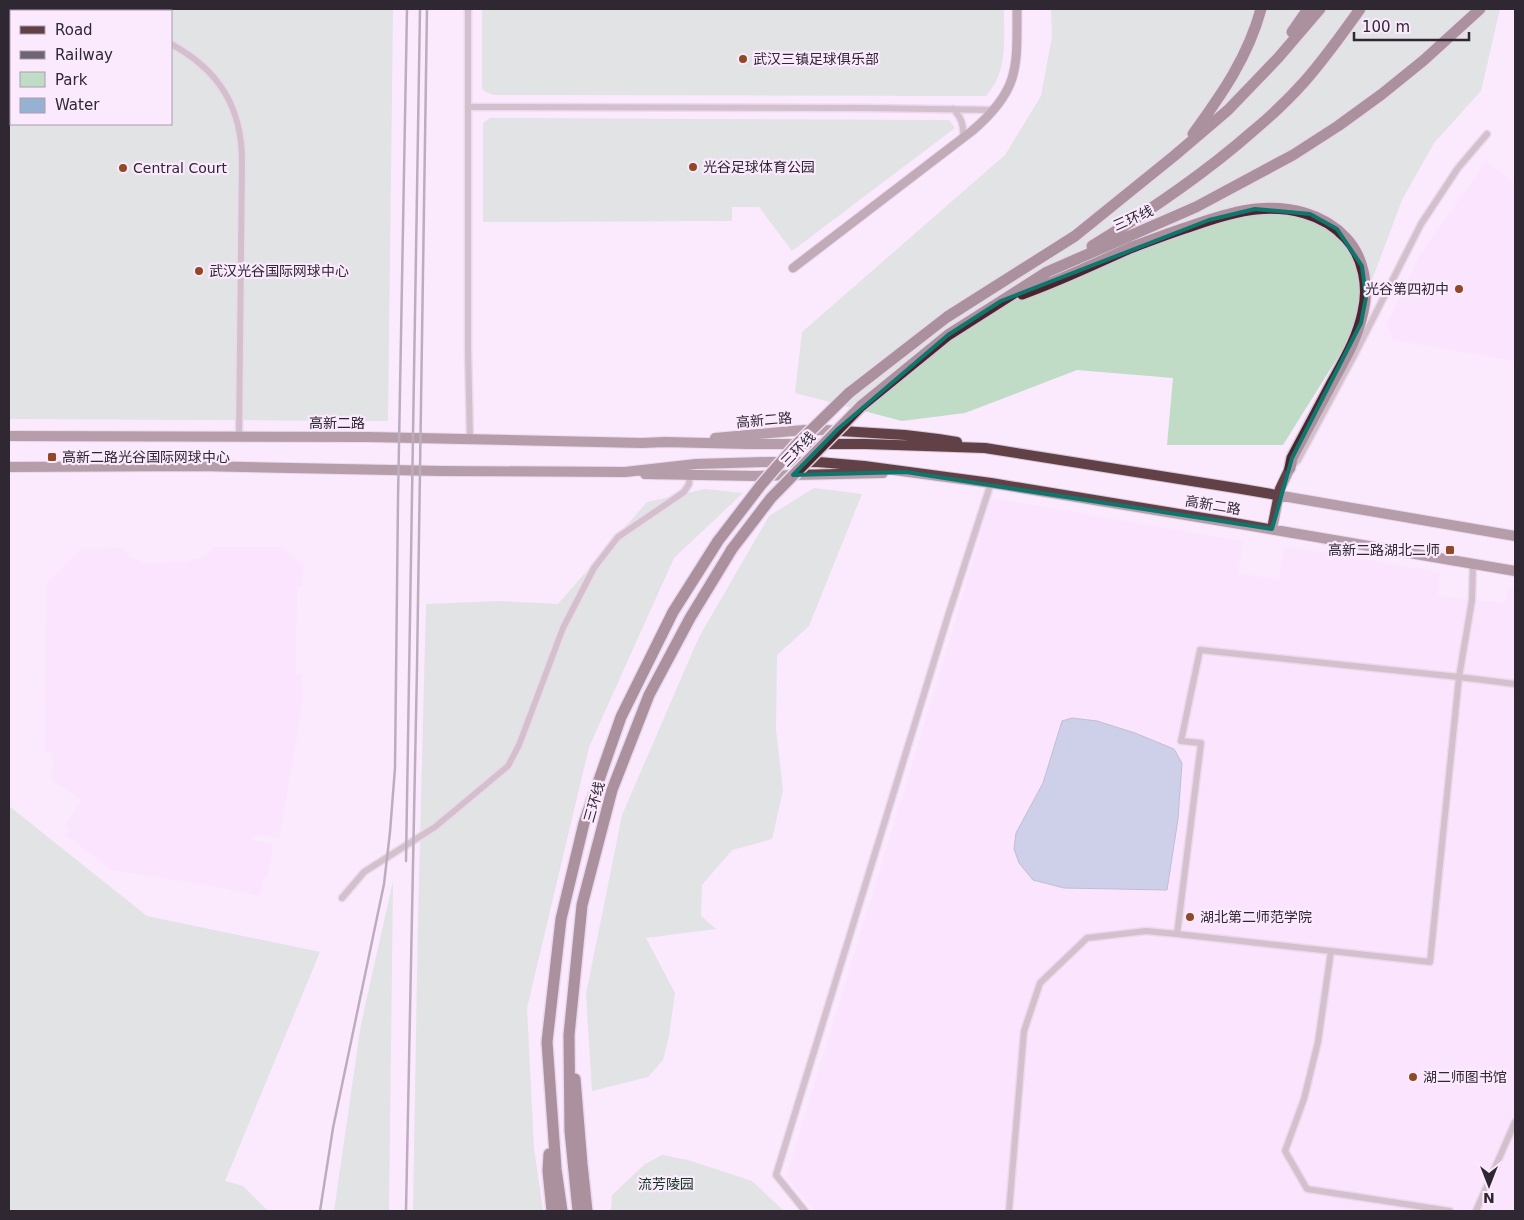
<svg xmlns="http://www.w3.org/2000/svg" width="1524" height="1220" viewBox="0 0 1524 1220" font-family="'DejaVu Sans','Noto Sans SC',sans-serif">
  <rect width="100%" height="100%" fill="#fbeafe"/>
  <path fill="#f9defe" d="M1486,161L1512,182L1515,187V361L1393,340L1387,323L1420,255Z
    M991,498L1243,541L1238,573L1279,580L1284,546L1440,572L1438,596L1505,603L1508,587L1515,589V1211H815L786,1177L945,656Z
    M212,547H283L303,567L302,586H297L296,674H302V708L279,838L255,835L253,840L273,844L268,878H264L259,896L207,885L112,870L66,835L69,829L64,827L82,800L52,781L53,754L45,752L46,583L80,549L122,548L130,557L144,563L185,562L206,556Z"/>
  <path fill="#c0dcc6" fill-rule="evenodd" d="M9,9H393L388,421L9,419ZM11,11H171V124H11Z
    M482,9H1004C1004,40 1008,72 986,96L493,95L484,91L482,87Z
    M1051,9H1500L1481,91L1434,143L1402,200L1351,336L1283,445H1167L1173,378L1077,370L965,413L902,421L795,393L802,332L1005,155L1041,96L1052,37Z
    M490,118L949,120L955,128L792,251L759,207H732V221L483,222V123Z
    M814,488L862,494L809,626L777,655L776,729L783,790L772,839L732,850L702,885L701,916L716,929L646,938L675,993L669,1036L663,1060L648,1077L592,1091L586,994L622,815L699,637L769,516Z
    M705,489L743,493L674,558L589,747L527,1008L534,1148L543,1211H413L418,918L426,604L499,601L558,604L647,502Z
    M9,806L147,916L320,952L225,1181L243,1186L268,1211H9Z
    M393,881L389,1211H334L361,1024Z
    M662,1155L688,1160L752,1181L784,1211H611L612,1195L645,1164Z"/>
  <path fill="#97b2d1" stroke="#7888a1" d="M1072,718L1097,721L1135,733L1174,749L1182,763L1178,819L1167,890L1064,888L1033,880L1019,863L1014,849L1016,833L1043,783L1062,721Z"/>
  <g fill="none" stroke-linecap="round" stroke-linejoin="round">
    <defs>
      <path id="street" d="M139,9L140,11
        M468,9V350L470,439
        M171,44C219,70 242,107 242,162L239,437
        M468,107L868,108L994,110
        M953,109C962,118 964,126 963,138
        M1291,467L1298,460L1357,350L1421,224L1458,168L1487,134
        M1473,563L1472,600L1459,677L1430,962L1177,934L1201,743L1181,741L1200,650L1459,677L1515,684
        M342,898L364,872L435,827L508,766L519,745L563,628L594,568L618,537L684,492L689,484L690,474
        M1331,951L1318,1042L1304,1099L1285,1151L1307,1189L1450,1211
        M805,1211L776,1175L948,616L991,483
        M1009,1211L1024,1031L1040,983L1087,938L1146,931L1177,934
        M1476,1211L1515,1122"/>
      <path id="secondary" d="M793,268L972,131C1020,90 1017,68 1017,9"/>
      <path id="primary" d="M9,436L369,437L642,443L665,442L748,444H866L985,448L1242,489L1515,536
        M715,438L804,430H825L905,435L938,439L957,442
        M9,467L198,466L441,471L625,472L696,464L767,462H818L864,466L991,483L1234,523L1515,571
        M645,474L756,476L883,473
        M1272,529L1280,489L1290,468"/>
      <path id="highway" d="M1292,32L1308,9
        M1193,134C1222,94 1248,57 1261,9
        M1092,246C1148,212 1203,175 1253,131C1271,116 1289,99 1305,81C1325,58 1343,33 1360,9
        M1022,294C1059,281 1094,264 1130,248C1151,240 1172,232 1194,225C1214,218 1235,211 1256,209C1289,206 1323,213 1346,238C1364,257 1369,287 1363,312C1358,337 1345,359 1333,381C1319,407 1306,432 1292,458L1290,468
        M849,393L947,317L1075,236L1174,156L1228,110L1254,83L1278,58L1320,9
        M861,406L948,335L1047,272L1196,207L1293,155L1338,126L1382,94L1424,60L1480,9
        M575,1079L582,1164L587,1211
        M549,1154L548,1171L552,1211
        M562,1211L556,1169L547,1042L561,919L584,823L621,717L673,612L718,541
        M578,1211L570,1131L569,1035L582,905L612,790L649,695L690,618L732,549"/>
    </defs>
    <use href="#street" stroke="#d6c7d9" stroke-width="9"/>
    <use href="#secondary" stroke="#d6c7d9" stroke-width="11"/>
    <use href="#primary" stroke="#d6c7d9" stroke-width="12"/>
    <use href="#highway" stroke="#d6c7d9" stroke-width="14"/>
    <use href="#street" stroke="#a38f91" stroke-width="6"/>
    <use href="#secondary" stroke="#7d6164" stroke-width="9"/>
    <use href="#primary" stroke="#614145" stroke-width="10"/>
    <use href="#highway" stroke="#49262b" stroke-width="11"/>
    <path stroke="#6f6471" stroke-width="2.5" d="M406,861L420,9
      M320,1211L333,1128L384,884L390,832L395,768L398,499L407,9
      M406,1211L417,667L427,9"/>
    <defs>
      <path id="highway-bridge" d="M718,541L761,485L795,446L849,393
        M732,549L771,498L861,406"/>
    </defs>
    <use href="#highway-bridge" stroke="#d6c7d9" stroke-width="14" stroke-linecap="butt"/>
    <use href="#highway-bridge" stroke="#49262b" stroke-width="11"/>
  </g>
  <path d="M0 0H1524V1220H0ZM1255,209L1310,214L1337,229L1362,266L1366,297L1361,323L1292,458L1272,529L906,472L793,475L838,429L948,335L1001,301L1209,220Z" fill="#fbeafe" fill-opacity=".55" fill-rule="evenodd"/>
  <path fill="none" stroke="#0f766e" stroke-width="4" stroke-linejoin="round" d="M1255,209L1310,214L1337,229L1362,266L1366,297L1361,323L1292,458L1272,529L906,472L793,475L838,429L948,335L1001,301L1209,220Z"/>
  <g fill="#904826" stroke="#fbeafe" stroke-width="2">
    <circle cx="743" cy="59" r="5"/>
    <circle cx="693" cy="167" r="5"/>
    <circle cx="123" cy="168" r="5"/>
    <circle cx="199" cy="271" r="5"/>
    <circle cx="1459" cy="289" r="5"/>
    <rect x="47" y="452" width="10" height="10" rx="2.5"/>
    <rect x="1445" y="545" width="10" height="10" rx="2.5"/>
    <circle cx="1190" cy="917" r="5"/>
    <circle cx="1413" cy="1077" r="5"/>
  </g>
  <g text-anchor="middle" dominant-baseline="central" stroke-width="4.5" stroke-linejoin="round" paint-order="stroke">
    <g font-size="14" fill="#2f2731" stroke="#fbeafe" text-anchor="start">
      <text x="753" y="59">武汉三镇足球俱乐部</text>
      <text x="703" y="167">光谷足球体育公园</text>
      <text x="133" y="168">Central Court</text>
      <text x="209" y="271">武汉光谷国际网球中心</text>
      <text x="1449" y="289" text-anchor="end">光谷第四初中</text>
      <text x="62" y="457">高新二路光谷国际网球中心</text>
      <text x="1440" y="550" text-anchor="end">高新二路湖北二师</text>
      <text x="1200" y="917">湖北第二师范学院</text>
      <text x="1423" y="1077">湖二师图书馆</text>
    </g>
    <g font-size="14" fill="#2f2731" stroke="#fbeafe">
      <text transform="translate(1133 218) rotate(-24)">三环线</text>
      <text transform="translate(764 420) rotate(-5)">高新二路</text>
      <text x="337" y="423">高新二路</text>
      <text transform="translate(798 449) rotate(-46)">三环线</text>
      <text transform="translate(1213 505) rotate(9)">高新二路</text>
      <text transform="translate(594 802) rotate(-74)">三环线</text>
    </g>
    <g font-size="14" fill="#0d361b" stroke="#fbeafe">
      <text x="666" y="1184">流芳陵园</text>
    </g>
  </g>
  <rect width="1524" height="1220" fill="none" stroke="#2f2731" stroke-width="20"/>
  <rect x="10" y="10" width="162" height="115" fill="#fbeafe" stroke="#a99cac"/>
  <rect x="20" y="26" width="25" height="8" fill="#614145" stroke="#a99cac"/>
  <text x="55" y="35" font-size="15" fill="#2f2731">Road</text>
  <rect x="20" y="51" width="25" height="8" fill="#6f6471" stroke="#a99cac"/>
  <text x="55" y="60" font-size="15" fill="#2f2731">Railway</text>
  <rect x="20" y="72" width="25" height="15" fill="#c0dcc6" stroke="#a99cac"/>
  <text x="55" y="85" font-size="15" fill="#2f2731">Park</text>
  <rect x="20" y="98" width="25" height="15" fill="#97b2d1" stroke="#a99cac"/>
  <text x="55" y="110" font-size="15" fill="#2f2731">Water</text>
  <g transform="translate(1489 1185) rotate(180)" stroke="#fbeafe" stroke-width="4" paint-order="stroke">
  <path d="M0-4L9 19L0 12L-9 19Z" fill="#2f2731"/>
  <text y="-8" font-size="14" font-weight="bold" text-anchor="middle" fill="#2f2731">N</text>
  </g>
  <path d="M1354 32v8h115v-8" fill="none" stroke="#2f2731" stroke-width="2.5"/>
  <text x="1362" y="32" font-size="15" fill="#2f2731" stroke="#fbeafe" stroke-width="4" paint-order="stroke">100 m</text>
</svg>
